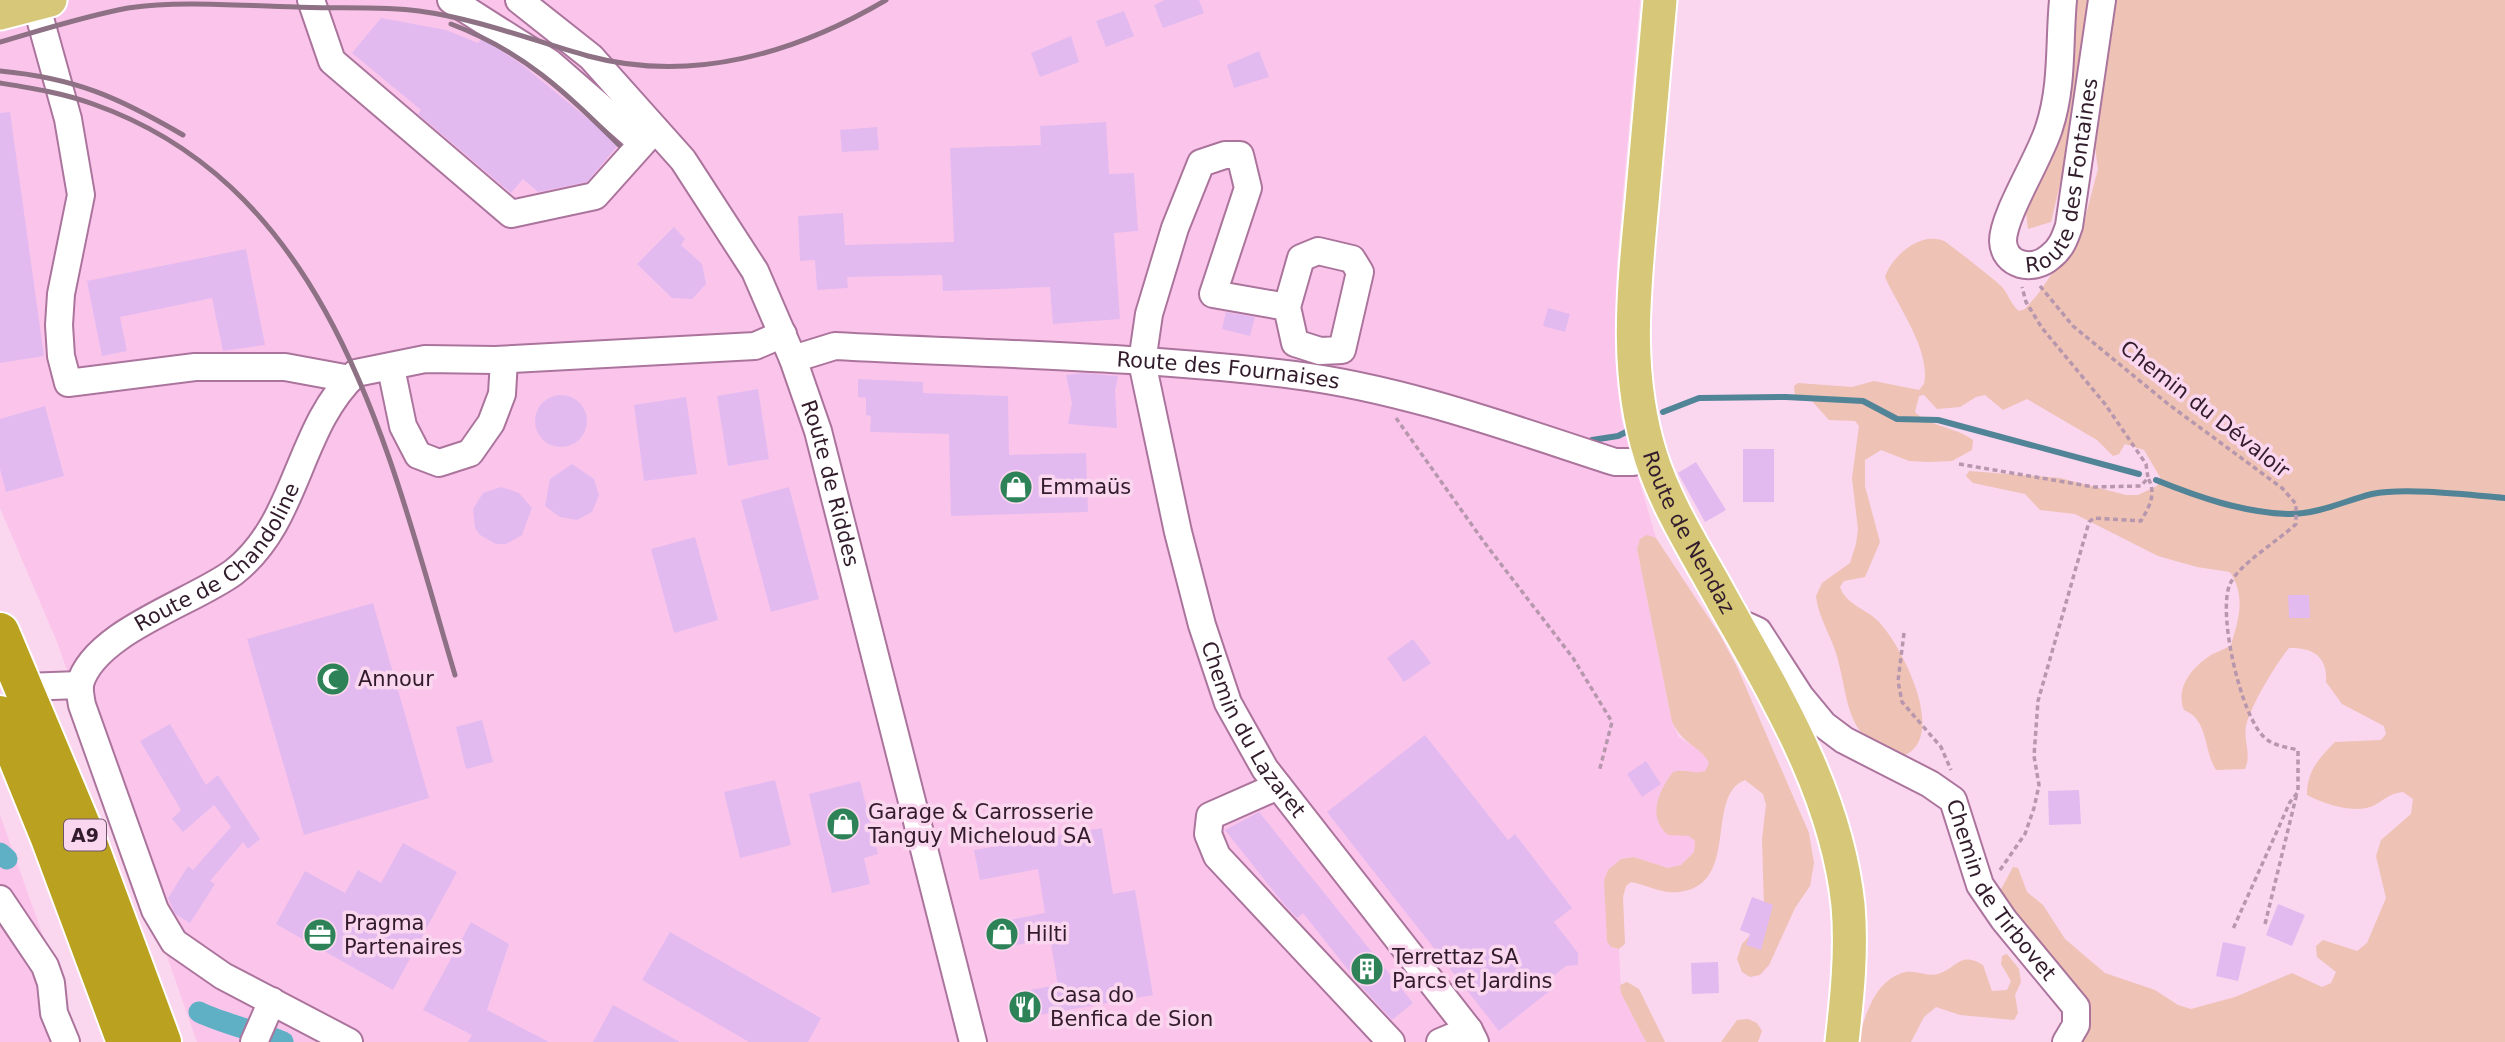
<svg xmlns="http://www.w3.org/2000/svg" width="2505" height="1042" viewBox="0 0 2505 1042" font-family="'DejaVu Sans',sans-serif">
  <rect width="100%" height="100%" fill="#fbd6ef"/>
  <path fill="#fbc5eb" d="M0,0H1640L1617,262L1615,358L1621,418L1656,538L1647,536L1641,539L1637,549L1672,722L1679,737L1704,753L1709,763L1705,771L1697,774L1681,770L1669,835H1689L1695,841L1694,852L1681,865L1668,868L1634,857L1621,859L1611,947L1619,949L1621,993L1646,1042H197L57,642L0,508Z
    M0,815L57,975L77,1042H0Z"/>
  <path fill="#eec2b4" d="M2071,0H2088L2074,125L2051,222L2028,229L2026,212L2054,150Z
    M2111,0H2505V1042H2077L2085,1030L1999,893L2013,867L2018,868L2027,892L2043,905L2065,939L2105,973L2155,990L2178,1005L2191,1009L2235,997L2292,973L2322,987L2331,983L2336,972L2317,957L2316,946L2323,940L2357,951L2367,943L2386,898L2376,856L2381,840L2411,814L2413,799L2403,792C2390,793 2384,800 2373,806C2354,814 2324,804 2307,795C2307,771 2319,758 2335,742L2381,740L2386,734L2384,726L2342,704L2326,682C2328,656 2312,647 2289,648C2276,663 2250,707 2246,726C2243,741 2252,754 2245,769L2216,770C2203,749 2209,720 2184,710C2175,688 2192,667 2211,655C2218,651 2224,650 2231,645C2239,618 2246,597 2230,572L2197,567L2158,556L2075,514L2040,510L2025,494L1973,483L1966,476L1969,471L2060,478L2126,495H2138L2157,486L2160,477L2144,450L2125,444L2119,454L2113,456L2097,440L2027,399L2003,410L1985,395L1976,397L1960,407L1937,409L1924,395L1919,396L1915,412C1930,427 1956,427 1973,440L1972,450L1952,461L1929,462L1909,461L1881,450L1865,460V486L1880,542L1865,577L1844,581L1840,587C1846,605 1867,609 1879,622C1903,647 1954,748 1895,758C1843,734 1850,700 1836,653C1830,634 1818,616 1816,596L1822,583L1850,563L1856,544L1858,529L1852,478L1859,426L1855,421L1829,420L1811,400L1795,396L1794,386L1798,383L1852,387L1874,381L1919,390L1924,384C1931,350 1898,307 1885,277C1892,256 1920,231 1944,241C1948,243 1995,280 2000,285C2008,292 2010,304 2019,311L2025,309L2038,294L2082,230L2098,169L2094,140Z
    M1647,535L1656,538L1720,635L1737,667L1809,833L1814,863L1810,886L1795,908L1769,965L1760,975L1750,977L1742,972L1737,959L1742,944L1755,930L1764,907L1762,839L1766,805L1763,794L1745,780C1704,796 1741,885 1679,892C1661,894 1648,885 1631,882L1626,886L1623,897L1625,944L1619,949L1611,947L1607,941L1604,880L1608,870L1621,859L1634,857L1668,868L1681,865L1694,852L1695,841L1689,836L1668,835C1647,817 1658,792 1673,772C1685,768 1694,775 1705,771L1709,763C1701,746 1684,746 1672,722L1637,549L1640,539Z
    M2007,954L2019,969L2021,982L2015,995L2018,1013L2014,1020L1960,1015L1936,1007L1924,1017L1911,1042H1858C1865,1015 1875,979 1906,972C1917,970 1928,977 1938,974C1958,968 1959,951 1983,965L1992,991L2007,990L2011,981L2001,964L2002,956Z
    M1627,982L1639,989L1665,1042H1646L1621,993L1620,985Z
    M1748,1019L1757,1023L1762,1031L1758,1042H1721L1737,1020Z"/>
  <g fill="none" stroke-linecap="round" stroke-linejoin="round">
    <path stroke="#528497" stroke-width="6" d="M1663,412L1699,398L1786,397L1863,401L1897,419L1938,420L2139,474
      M1592,440L1618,436L1626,432
      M2156,480C2198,497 2244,513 2289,514C2319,514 2344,501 2372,494C2404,487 2471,495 2505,498"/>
    <path stroke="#5fb0c5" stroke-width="21" d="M0,853L7,859
      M199,1012C226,1025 255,1030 283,1042"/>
  </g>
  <path fill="#e2baf0" d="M1165,0H1199L1204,13L1163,28L1154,5Z
    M1124,11L1134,36L1106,47L1096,21Z
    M381,18L446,30L478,43L482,38L521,64L619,144L587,182L538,192L523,179L511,193L418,114L421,110L352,53Z
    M1071,36L1079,62L1040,77L1031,53Z
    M1259,51L1269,77L1234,88L1227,65Z
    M10,112L44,356L0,363V113Z
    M1106,122L1109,174L1134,173L1138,231L1114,233L1120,319L1053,324L1050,287L943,291L942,275L847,277L848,288L817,290L815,260L800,261L798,216L843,213L845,245L954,242L950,148L1041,145L1040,126Z
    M877,127L879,150L842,152L840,130Z
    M674,227L685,239L681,245L702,264L706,284L692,299L672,298L637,264Z
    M246,249L265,345L223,351L212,298L120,317L127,351L102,356L87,281Z
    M1548,308L1570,314L1565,332L1543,326Z
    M1226,312L1255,317L1250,336L1222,329Z
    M1082,373L1118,376L1115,391L1117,428L1068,424L1072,403L1066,375Z
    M858,379L923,382V393L1008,396L1009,455L1086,453L1088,512L951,516L949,434L870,432L871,416L866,415V398L858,397Z
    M758,389L769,459L728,466L717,396Z
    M535 421a26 26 0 1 1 52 0a26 26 0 1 1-52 0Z
    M686,397L697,474L644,481L634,405Z
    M45,406L64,476L6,492L0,469V419Z
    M1743,449H1774V502H1743Z
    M1696,462L1726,510L1705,522L1678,473Z
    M572,464L594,479L599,495L592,512L577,520L560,517L545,506L550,479Z
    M501,487L519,493L532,508L522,535L506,544H496L480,535L475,528L473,509L483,493Z
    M789,487L819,599L771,612L741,500Z
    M695,537L718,620L674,633L651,549Z
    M2288,595H2309L2310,618H2289Z
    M373,603L429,798L304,835L247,639Z
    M1413,639L1431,663L1404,682L1387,658Z
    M482,720L493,762L466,769L456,727Z
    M170,724L206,785L218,775L260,839L248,849L243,842L210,881L215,884L190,923L175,914L168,898L188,866L193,870L231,827L214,805L183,832L172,819L181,810L140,741Z
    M1425,735L1508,840L1515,834L1572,908L1554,922L1578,953V965L1566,966L1545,983L1551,990L1499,1031L1327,812Z
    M1646,761L1661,784L1642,797L1627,774Z
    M775,780L791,845L740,858L724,792Z
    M860,781L878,854L864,858L870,884L832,893L809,794Z
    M2079,790L2081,824L2049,825L2048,791Z
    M1259,812L1413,1003L1392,1020L1360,985L1303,913L1297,918L1283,903L1225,830Z
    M1102,828L1113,894L1135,890L1153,995L1017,1019L1013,993L1058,985L1050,939L998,948L994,923L1045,913L1038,869L980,880L974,850Z
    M403,843L457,872L393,990L276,924L305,871L345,893L358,870L381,883Z
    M1752,897L1773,905L1761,950L1746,945L1750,934L1740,930Z
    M2278,904L2305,915L2292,946L2266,935Z
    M471,922L509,944L487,1010L549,1042H468L472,1035L423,1010Z
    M670,932L821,1018L808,1042H749L642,980Z
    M2223,942L2246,947L2238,981L2216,976Z
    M1718,962L1719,993L1692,994L1691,963Z
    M613,1005L680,1042H593Z"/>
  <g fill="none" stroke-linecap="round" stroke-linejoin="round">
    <defs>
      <g id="minor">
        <path d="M311,0L332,61L511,214L595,196L655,129"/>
        <path d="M451,0L550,63L642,143"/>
        <path id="s1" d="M519,0L591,57L683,160L755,271L793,359L818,431L973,1042"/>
        <path id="s2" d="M2063,0C2059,42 2063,86 2049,128C2040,158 2003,215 2003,241C2004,266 2033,272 2050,257C2061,249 2065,238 2069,226L2102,0"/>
        <path d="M36,4L68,119L81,195L61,294L59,325L61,356L68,383L195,367H285L350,379"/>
        <path id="s3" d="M1287,307L1295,343L1320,351L1342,350L1360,272L1352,259L1318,251L1301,258L1287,307L1213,294L1248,188L1240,155H1225L1201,163L1175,228L1149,314L1142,362L1178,532L1202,625L1228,703L1265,769L1469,1030L1475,1042"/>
        <path id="s4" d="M793,359L835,346C987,354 1142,356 1294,375C1404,389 1510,428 1615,462H1633L1651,457"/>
        <path d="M391,368L403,426L418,455L439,463L470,453L491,423L502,394L504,360"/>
        <path id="s5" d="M1740,630L1747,626L1758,631L1800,696L1824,725L1844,740L1930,784L1953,800L1980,885L2004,920L2076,1007V1025L2066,1042"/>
        <path d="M24,687L80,685"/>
        <path d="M1278,786L1210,816L1208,834L1217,856L1391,1042"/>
        <path d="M0,899L45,966L51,983L54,1013L66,1042"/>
        <path d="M254,1042L272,1001"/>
        <path id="s6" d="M349,1042L223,976L174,942L155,910L82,705C81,699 79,690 80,684C94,632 194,602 234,572C299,521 297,428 356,373L425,359L495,360L755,346L783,334"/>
        <path d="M1440,1042L1469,1030"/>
      </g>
      <g id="major">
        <path id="s7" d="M1660,0C1654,67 1648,135 1642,202C1634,289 1624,372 1651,457C1667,507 1697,553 1722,599C1776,696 1836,792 1848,905C1852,951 1847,997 1842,1042"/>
        <path d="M0,13L50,0"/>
      </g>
      <path id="highway" d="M0,632L84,832L162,1042
        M0,715L50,838L126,1042"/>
    </defs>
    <use href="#minor" stroke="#ab749c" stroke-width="30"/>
    <use href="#major" stroke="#fff" stroke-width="37"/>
    <use href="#highway" stroke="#fff" stroke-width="42"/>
    <path stroke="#b797ad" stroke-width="3.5" stroke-dasharray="5 3.5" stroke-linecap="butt" d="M2040,286L2073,326L2168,404L2282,488L2296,504V524C2278,541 2239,564 2230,584C2217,613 2241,716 2264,737C2273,746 2286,747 2298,750V792L2290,802L2233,929
      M1396,418L1484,542L1573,658L1612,722L1599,772
      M1959,464L2094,487L2141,486L2148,478L2146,464L2105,404L2042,328L2026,302L2022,287
      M1904,633L1898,681L1902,702L1941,747L1951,770
      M2000,870L2025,834L2034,808L2039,785L2034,756L2038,701L2089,522L2094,518L2141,521C2149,507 2157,494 2148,478
      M2265,924L2297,793"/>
    <use href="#minor" stroke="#fff" stroke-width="26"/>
    <use href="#major" stroke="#d6c779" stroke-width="33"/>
    <use href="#highway" stroke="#baa120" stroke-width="38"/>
    <path stroke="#8e7185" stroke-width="5" d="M451,24C523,51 565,92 619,145
      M0,42C42,30 85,16 128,8C183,0 242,6 297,7C337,9 379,6 419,11C478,19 531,40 588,56C692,84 796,53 886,0
      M0,71C75,78 118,97 183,135
      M0,83C31,88 63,93 93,104C335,189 390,458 455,675"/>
  </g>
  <defs>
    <symbol id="shop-disc" viewBox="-11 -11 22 22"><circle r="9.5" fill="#2d8357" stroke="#fbd6ef"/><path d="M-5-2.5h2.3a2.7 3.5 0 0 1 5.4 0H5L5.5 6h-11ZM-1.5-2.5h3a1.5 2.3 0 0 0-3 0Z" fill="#fff"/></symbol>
    <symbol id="mosque-disc" viewBox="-11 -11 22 22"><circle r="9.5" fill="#2d8357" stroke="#fbd6ef"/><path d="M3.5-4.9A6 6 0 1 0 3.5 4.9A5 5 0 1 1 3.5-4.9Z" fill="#fff"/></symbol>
    <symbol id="office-disc" viewBox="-11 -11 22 22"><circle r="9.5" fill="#2d8357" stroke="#fbd6ef"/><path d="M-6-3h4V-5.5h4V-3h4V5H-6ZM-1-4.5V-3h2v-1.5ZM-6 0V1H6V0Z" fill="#fff"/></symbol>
    <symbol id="building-disc" viewBox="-11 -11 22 22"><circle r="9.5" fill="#2d8357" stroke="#fbd6ef"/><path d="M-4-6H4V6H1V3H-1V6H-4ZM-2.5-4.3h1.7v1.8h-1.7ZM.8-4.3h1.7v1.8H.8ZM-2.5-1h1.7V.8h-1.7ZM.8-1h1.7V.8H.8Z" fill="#fff"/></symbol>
    <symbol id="restaurant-disc" viewBox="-11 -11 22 22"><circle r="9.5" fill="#2d8357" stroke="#fbd6ef"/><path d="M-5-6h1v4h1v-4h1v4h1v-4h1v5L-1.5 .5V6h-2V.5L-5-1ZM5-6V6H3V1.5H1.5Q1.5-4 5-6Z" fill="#fff"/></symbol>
  </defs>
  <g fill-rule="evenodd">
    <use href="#shop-disc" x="997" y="468" width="38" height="38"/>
    <use href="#mosque-disc" x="314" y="660" width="38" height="38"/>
    <use href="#shop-disc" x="824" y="805" width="38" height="38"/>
    <use href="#shop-disc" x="983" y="915" width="38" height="38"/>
    <use href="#office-disc" x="301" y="916" width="38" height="38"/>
    <use href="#building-disc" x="1348" y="950" width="38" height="38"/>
    <use href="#restaurant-disc" x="1006" y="988" width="38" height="38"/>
  </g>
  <g text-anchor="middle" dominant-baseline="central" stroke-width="7" stroke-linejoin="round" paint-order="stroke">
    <rect fill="#fbd6ef" stroke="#6e5466" stroke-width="2" x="64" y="819.5" width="42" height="31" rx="5"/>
    <g font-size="19" font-weight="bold" fill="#321c2c">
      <text x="85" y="835">A9</text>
    </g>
    <g font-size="21" fill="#321c2c" stroke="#fbd6ef">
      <text stroke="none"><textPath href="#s2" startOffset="394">Route des Fontaines</textPath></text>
      <text stroke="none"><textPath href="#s4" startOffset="438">Route des Fournaises</textPath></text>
      <text transform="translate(2205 409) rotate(38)">Chemin du Dévaloir</text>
      <text stroke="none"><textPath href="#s1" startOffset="588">Route de Riddes</textPath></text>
      <text stroke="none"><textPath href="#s7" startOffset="544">Route de Nendaz</textPath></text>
      <text stroke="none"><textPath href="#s6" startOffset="670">Route de Chandoline</textPath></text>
      <text stroke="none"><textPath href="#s3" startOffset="1141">Chemin du Lazaret</textPath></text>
      <text stroke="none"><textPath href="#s5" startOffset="388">Chemin de Tirbovet</textPath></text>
    </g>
    <g font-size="21" fill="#321c2c" stroke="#fbd6ef" text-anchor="start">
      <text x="1040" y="487">Emmaüs</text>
      <text x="358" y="679">Annour</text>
      <text x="868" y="812">Garage &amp; Carrosserie<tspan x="868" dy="24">Tanguy Micheloud SA</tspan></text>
      <text x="344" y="923">Pragma<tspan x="344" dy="24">Partenaires</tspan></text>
      <text x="1026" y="934">Hilti</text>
      <text x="1392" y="957">Terrettaz SA<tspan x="1392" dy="24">Parcs et Jardins</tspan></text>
      <text x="1050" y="995">Casa do<tspan x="1050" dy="24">Benfica de Sion</tspan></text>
    </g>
  </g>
</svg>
